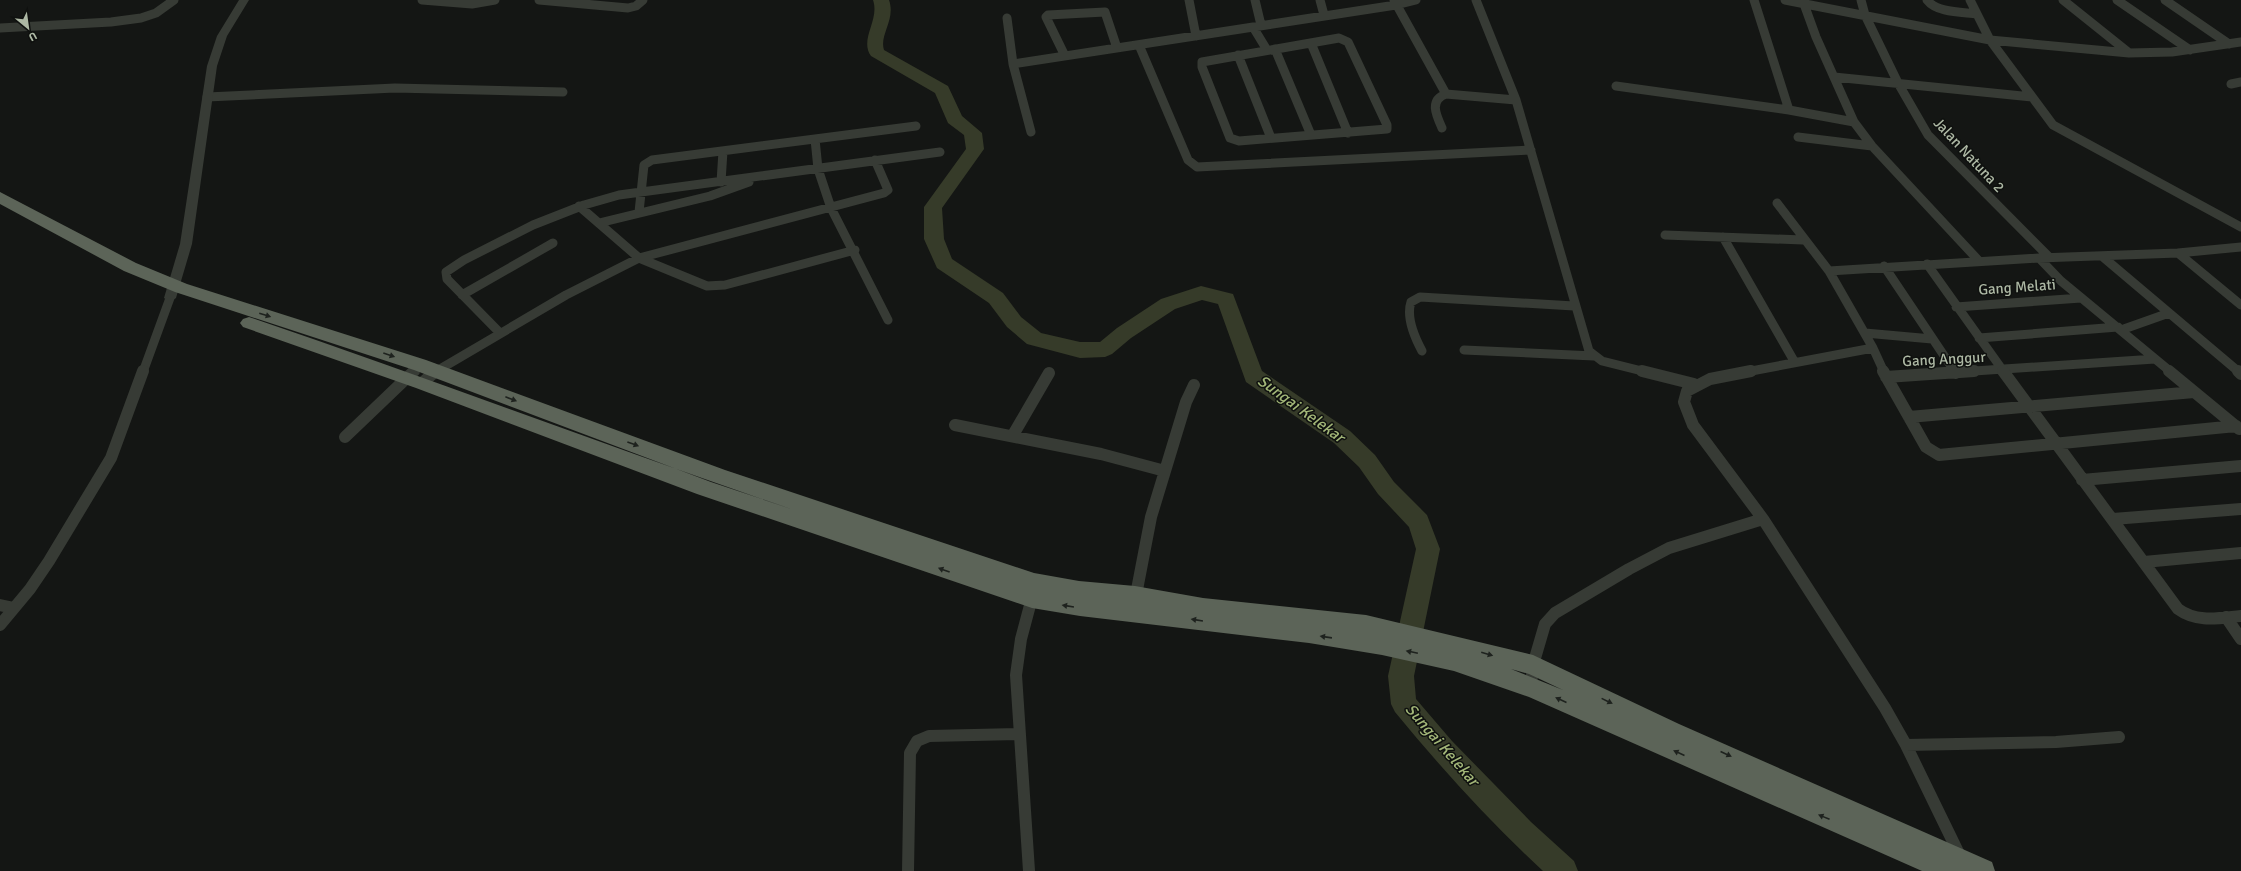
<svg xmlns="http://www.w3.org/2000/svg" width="2241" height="871" viewBox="0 0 2241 871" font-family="Signika,sans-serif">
  <rect width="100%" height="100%" fill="#141614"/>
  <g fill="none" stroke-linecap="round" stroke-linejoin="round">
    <path fill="#363b29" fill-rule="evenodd" d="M873,0H889C896,20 879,35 884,50L948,86L962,116L982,133L984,149L942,208L944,239L952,259L1003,293L1021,317L1041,333L1080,342H1100L1117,328L1161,299L1201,286L1233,294L1262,371L1350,431L1375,455L1394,482L1427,515L1440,549L1414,676L1416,699L1452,741L1531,822L1574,861L1578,871H1543C1490,822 1441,768 1395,712L1391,704L1388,676L1416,549L1409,527L1378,494L1359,467L1334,443L1246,382L1218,304L1202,300L1175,309L1131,338L1112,354L1105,357L1080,358L1027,344L1007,327L989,303L937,268L924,239V207L966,149L964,135L948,123L935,93L871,56C859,39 880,20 873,0Z"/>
    <path stroke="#373b35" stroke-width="9" d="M422,0L472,4L495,0
      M539,0L628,8L636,6L643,0
      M1189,0L1196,36
      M1255,0L1261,25
      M1320,0L1324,15
      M1394,0L1446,94
      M1476,0L1516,100L1589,351L1602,361L1646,372
      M1754,0L1789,110
      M1785,0L1990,40L2129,53L2172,52L2241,42
      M1861,0L1865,15L1898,83L1928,135L2049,257
      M1927,0C1937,13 1962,12 1977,14
      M1970,0L1990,40L2053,125L2241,227
      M2063,0L2128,52
      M2117,0L2190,50
      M2165,0L2229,44
      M1804,4L1816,37L1854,122L1872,146L1979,261
      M1007,18L1013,64L1031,132
      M1253,27L1267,50
      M0,28L111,22L141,18L156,13L174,0
      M1339,38L1348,42L1387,125V129L1239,141L1230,138L1202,67V62Z
      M1311,43L1348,133
      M1139,45L1188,160L1197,167L1531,150
      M1275,49L1311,135
      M1238,55L1271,138
      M1065,56L1046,17L1048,15L1105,12L1117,48
      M1013,64L1396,5L1416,0
      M1834,77L2032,97
      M2231,84L2241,82
      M1616,86L1789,110L1854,122
      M207,97L395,88L563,92
      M1442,128C1436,115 1429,100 1446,94L1516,100
      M1798,137L1872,146
      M815,139L818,169L831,208L888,320
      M721,182L723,151
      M1777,203L1829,271
      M579,206L639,258L707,286L725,285L855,250
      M639,212L644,165L652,160L916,126
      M599,223L710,196L749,182
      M1665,235L1803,240
      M1723,237L1794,361
      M2178,253L2241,305
      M2103,257L2239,372
      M2039,258L2061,281L2171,372
      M1927,264L2004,372
      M1884,266L1955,372
      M462,295L553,243
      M1956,307L2081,298
      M2121,330L2169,313
      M500,333L447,279L446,272L464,260L533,225L584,205L619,195L940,152
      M1865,333L1932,339
      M1979,338L2118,327
      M1873,348L1884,372
      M1464,350L1594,356
      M1422,351C1415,338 1406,317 1411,302L1420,297L1574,306
      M143,372L170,298
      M413,372L420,365
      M435,372L566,295L639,258L884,193L888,190L875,160
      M1746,372L1873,348L1829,271L2039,258L2178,253L2241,247
      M1959,372L2155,359"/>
    <path stroke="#373b35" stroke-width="12" d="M1642,371L1694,384
      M1883,371L1926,447L1939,455L2236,426
      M1955,371L1956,373
      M2003,371L2178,609C2197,623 2219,618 2241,616
      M2169,371L2239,429
      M2238,371L2241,374
      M1886,377L1974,371
      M422,383L436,371
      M1909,417L2194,392
      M955,425L1101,454L1165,471L1151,517L1135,600
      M1013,435L1049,373
      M345,437L414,371
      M1165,471L1186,402L1194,385
      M2082,480L2241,466
      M1763,519L1885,708L1906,745L1961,858
      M2113,519L2241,509
      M2144,562L2241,553
      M0,605L14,608
      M2226,617L2241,639
      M0,625L30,589L49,561L111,458L143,371
      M1531,686L1533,665L1545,624L1555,613L1629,569L1669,548L1763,519L1693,425L1684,402L1687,391L1710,379L1751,371
      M1906,745L2056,742L2119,737
      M908,871L910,753L917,741L929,736L1020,734
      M1029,871L1016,675L1021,639L1033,594"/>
    <path fill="#373b35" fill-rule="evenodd" d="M239,0H249L227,36L217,66L192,244L176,298L170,302L164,298L180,244L207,66L217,36Z"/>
    <path fill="#5c6458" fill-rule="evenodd" d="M0,192L136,263L187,284L426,360L725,470L1034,573L1079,581L1135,586L1203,598L1366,615L1533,655L1679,724L1992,862L1995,871H1922L1529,697L1454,671L1382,655L1309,643L1080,616L1032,608L697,494L416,388L243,327L240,323L243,319L249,317L255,319C446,384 635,457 827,521L711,482L414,370L175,292L124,271L0,204ZM1511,669L1529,674L1563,690Z"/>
  </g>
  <defs><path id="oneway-solid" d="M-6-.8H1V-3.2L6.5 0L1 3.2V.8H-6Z"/></defs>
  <g fill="#1e221e">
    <use href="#oneway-solid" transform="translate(265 315) rotate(17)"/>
    <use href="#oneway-solid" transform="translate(389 355) rotate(19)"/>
    <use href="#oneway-solid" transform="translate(511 399) rotate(21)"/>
    <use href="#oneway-solid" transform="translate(633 444) rotate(20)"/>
    <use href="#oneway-solid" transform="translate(944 570) rotate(-160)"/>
    <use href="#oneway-solid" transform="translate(1068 606) rotate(-171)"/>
    <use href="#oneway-solid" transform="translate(1197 620) rotate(-171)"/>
    <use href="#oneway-solid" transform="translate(1326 637) rotate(-172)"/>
    <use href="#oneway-solid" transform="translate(1412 652) rotate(-168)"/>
    <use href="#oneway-solid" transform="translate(1487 654) rotate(16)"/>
    <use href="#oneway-solid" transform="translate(1561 700) rotate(-156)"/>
    <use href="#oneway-solid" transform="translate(1607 701) rotate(26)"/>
    <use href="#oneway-solid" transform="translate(1679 753) rotate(-156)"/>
    <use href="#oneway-solid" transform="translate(1726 754) rotate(25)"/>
    <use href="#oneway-solid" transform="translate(1824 817) rotate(-158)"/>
  </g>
  <g text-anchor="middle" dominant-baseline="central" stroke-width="3" stroke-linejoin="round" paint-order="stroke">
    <g font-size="15" fill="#adb8a4" stroke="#0f110f">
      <text transform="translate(1969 155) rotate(47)">Jalan Natuna 2</text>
      <text transform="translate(2017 287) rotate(-4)">Gang Melati</text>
      <text transform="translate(1944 359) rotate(-3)">Gang Anggur</text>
    </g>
    <g font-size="16" font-style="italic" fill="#a2b678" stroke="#0f110f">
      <text transform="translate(1301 409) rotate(36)">Sungai Kelekar</text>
      <text transform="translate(1442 745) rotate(49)">Sungai Kelekar</text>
    </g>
  </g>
  <g transform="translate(28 28) rotate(151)" stroke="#0f110f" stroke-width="3" paint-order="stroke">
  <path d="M0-3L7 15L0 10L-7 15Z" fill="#adb8a4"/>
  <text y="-6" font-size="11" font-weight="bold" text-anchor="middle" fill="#adb8a4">U</text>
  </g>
</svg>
